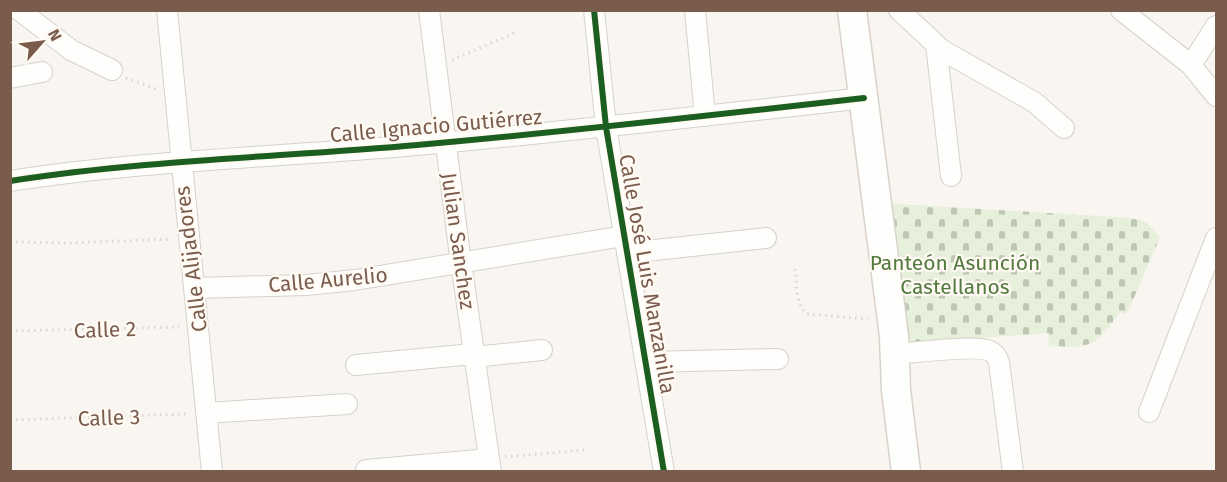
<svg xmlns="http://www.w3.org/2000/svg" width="1227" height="482" viewBox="0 0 1227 482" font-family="'Fira Sans',sans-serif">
  <defs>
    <pattern id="cemetery-stones" width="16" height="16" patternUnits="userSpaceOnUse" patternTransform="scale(1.5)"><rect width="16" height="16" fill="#e7f0db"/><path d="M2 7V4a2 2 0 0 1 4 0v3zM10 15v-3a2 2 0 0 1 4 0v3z" fill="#c0c6b4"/></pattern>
  </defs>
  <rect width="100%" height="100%" fill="#f9f5f0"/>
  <path fill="url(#cemetery-stones)" d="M879,203L1134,218L1147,223L1160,237L1130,307L1125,314L1120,312C1094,348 1092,348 1048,346L1049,333L898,344Z"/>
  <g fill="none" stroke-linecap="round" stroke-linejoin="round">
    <defs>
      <path id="street" d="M19,10L71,50L112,70
        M167,10L212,472
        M429,10L459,248L491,472
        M594,10L606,127L664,472
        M695,10L705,116
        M899,10L942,50L1034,102L1064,128
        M1121,10L1191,65L1216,96
        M936,44L951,176
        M1191,65L1216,26
        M10,78L42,72
        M10,181C145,160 282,157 417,145C566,132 715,115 864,98
        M627,253L766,238
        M195,288L306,285L355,280L624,236
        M895,354C914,353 976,344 990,351C995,353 997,357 999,362L1013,472
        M474,357L542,350
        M645,362L778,359
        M356,365L473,354
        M1149,412L1216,238
        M207,413L347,404
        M366,470L489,459"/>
      <path id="secondary" d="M852,10L894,336L896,390L906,472"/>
    </defs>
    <use href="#street" stroke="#d7d1cb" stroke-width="22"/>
    <use href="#secondary" stroke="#d9d2cb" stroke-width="31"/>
    <path stroke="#dcd5d0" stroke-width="3" stroke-dasharray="1.5 4.5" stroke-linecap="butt" d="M452,60L514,33
      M126,78L156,89
      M10,242L71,243L171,239
      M795,269C797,284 795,304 807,314L868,319
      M10,331L179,327
      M10,420L187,414
      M505,457L584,450"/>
    <use href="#street" stroke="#fefefd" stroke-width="20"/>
    <use href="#secondary" stroke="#fefefd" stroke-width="28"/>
    <defs>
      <path id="cycleway" d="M594,10L606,127L664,472
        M10,181C145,160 282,157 417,145C566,132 715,115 864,98"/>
    </defs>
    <use href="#cycleway" stroke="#fffaf3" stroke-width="10"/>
    <use href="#cycleway" stroke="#1b5e20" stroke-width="6"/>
  </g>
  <g text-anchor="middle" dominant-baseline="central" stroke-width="4.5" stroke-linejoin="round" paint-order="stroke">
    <g font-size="21" fill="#7a5c4d" stroke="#fffaf3">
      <text transform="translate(436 126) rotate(-5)">Calle Ignacio Gutiérrez</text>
      <text transform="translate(458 241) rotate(82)">Julian Sanchez</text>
      <text transform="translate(191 259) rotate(-97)">Calle Alijadores</text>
      <text transform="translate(647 274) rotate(80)">Calle José Luis Manzanilla</text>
      <text transform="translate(328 280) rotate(-5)">Calle Aurelio</text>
      <text transform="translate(105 330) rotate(-2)">Calle 2</text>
      <text transform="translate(109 418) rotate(-2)">Calle 3</text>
    </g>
    <g font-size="21" fill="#537a41" stroke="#fffaf3">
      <text x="955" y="263">Panteón Asunción<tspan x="955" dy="24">Castellanos</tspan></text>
    </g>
  </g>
  <rect width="1227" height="482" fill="none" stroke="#7a5c4d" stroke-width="24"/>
  <g transform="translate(42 42) rotate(62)" stroke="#fffaf3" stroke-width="4.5" paint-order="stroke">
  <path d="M0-4.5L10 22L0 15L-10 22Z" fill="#7a5c4d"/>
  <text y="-9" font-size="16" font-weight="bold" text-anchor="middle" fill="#7a5c4d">N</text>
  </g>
</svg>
